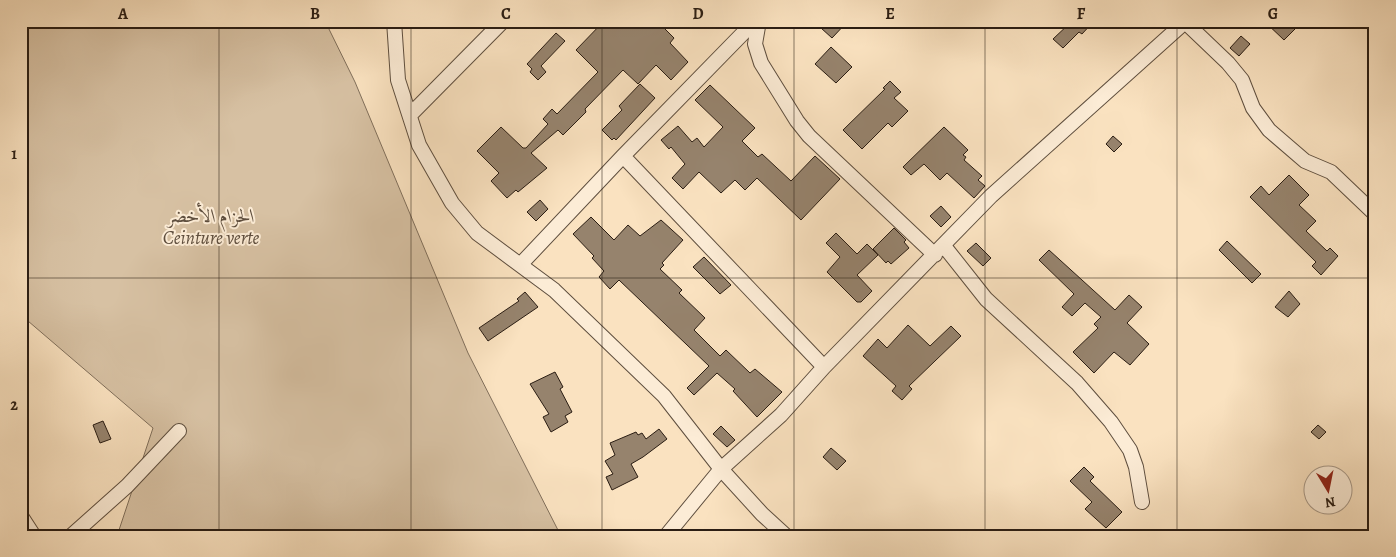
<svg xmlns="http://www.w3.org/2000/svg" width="1396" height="557" viewBox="0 0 1396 557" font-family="Alegreya,Amiri,serif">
  <rect width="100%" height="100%" fill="#fae2c0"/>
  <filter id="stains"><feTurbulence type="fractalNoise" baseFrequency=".004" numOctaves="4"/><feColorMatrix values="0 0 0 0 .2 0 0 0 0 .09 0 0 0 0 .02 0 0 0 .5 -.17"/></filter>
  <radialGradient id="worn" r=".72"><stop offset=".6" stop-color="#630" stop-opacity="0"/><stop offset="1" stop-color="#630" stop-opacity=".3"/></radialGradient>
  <path fill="#d7c1a3" stroke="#806f5b" d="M21,21H325L355,82L468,353L561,536H117L153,428L21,315Z"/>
  <path fill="#96836d" stroke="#2a1d13" d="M604,21H669L663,27L674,38L670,43L688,62L671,80L656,65L638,84L623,70L585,109L586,112L563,135L558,130L531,153L547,168L518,192L516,190L507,198L491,181L499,173L477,151L501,127L523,148H526L548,124L543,119L552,109L557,114L598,72L576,50Z
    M828,21H848L832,38L821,28Z
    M1068,21H1094L1082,34L1079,32L1063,48L1053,39L1070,23Z
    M1264,21H1287L1295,29L1284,40Z
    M556,33L565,41L541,66L546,72L538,80L530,72L532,69L527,64Z
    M1241,36L1250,44L1239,56L1230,48Z
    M831,47L852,67L836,83L815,64Z
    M890,81L901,92L894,98L908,111L892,127L888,123L862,149L843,130L885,89L883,88Z
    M640,84L655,98L616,140L614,138L612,140L602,130L622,110L619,106Z
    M710,85L755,128L742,141L758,157L762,154L791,181L815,156L840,179L801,220L757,178L745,190L735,180L721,193L699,172L683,189L672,178L685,164L671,147L669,149L661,140L678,126L692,142L697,138L704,147L723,127L695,100Z
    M944,127L968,150L963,155L966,157L964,160L982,176L978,180L985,186L974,198L947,173L940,180L924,164L911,175L903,167Z
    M1113,136L1122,144L1114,152L1106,144Z
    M1289,175L1309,195L1299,205L1316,221L1306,231L1327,251L1330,248L1338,256L1321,275L1312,266L1316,262L1250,197L1261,186L1269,195Z
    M540,200L548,209L536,221L527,212Z
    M941,206L951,217L941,227L930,216Z
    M591,217L614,240L628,225L640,236L661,220L683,240L662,263L664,265L660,269L682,290L679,293L705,318L694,330L720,356L726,350L750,373L755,369L782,392L757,417L733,391L735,389L717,373L694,395L687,388L709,366L619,280L610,289L599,277L604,271L592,258L594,256L573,234Z
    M894,228L906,240L904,242L909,248L891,264L888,261L886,263L873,249Z
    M836,233L857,254L867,244L878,255L857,275L872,291L861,302H857L827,272L840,257L826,243Z
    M1227,241L1261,274L1252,283L1219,250Z
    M976,243L991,258L983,266L967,251Z
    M1049,250L1115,310L1129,295L1142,307L1127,323L1149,344L1130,365L1114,352L1094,373L1073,352L1098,328L1094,324L1101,317L1085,303L1072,316L1062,307L1074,294L1039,260Z
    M704,257L731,285L720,294L693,267Z
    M1289,291L1300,304L1288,317L1275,307Z
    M525,292L538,307L488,341L479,328L519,301L517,299Z
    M908,325L930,346L951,326L961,336L909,386L912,389L902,400L892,391L896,386L863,356L878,339L887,348Z
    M555,372L563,387L560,389L572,412L565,416L568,422L551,432L543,417L549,414L530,384Z
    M103,421L111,439L100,443L93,425Z
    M1318,425L1326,432L1319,439L1311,432Z
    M721,426L735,440L727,447L713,434Z
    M659,429L667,439L643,457L631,464L638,477L612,490L606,477L613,474L605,461L615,455L610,443L636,432L638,435L642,433L646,439Z
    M831,448L846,461L837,470L823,457Z
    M1084,467L1094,477L1090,481L1122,512L1106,528L1085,509L1092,502L1070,481Z"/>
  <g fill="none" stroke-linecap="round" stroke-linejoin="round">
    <defs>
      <path id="minor" d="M394,21L398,80L419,145L452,203L477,233L554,290L664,396L721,469L666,536
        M759,21L755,44L761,63L797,121L809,136L935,255
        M1184,21L1228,63L1242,80L1253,108L1269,130L1305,161L1331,172L1375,214
        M410,115L503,21
        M623,156L824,367
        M944,246L986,299L1077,383L1111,422L1130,450L1136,467L1142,502
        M520,265L623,156L755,21
        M21,516L34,536
        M71,536L127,486L179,431
        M786,536L762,514L721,469L781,415L824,367L991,196L1186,21"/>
    </defs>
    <use href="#minor" stroke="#5e4e3e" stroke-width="16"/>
    <use href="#minor" stroke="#fcecd6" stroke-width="14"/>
  </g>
  <path fill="none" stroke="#2a1d13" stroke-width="1" stroke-opacity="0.55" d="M219,21V536M411,21V536M602,21V536M794,21V536M985,21V536M1177,21V536M21,278H1375"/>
  <g text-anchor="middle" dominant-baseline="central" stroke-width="4" stroke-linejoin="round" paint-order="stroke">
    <g font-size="19" font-style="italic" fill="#5e4e3e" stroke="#fcecd6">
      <text x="211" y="216">الحزام الأخضر<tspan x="211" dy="22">Ceinture verte</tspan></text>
    </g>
  </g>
  <rect width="1396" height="557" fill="none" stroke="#fae2c0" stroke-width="55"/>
  <g transform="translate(1328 490) rotate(170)"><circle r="24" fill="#fcecd6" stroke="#a89988"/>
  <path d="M0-4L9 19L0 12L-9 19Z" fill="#8f2418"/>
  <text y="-8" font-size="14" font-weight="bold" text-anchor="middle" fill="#2a1d13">N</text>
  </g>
  <rect x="28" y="28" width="1340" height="502" fill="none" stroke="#2a1d13" stroke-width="2"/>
  <g font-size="16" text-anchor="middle" font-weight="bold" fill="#2a1d13">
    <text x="123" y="19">A</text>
    <text x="315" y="19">B</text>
    <text x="506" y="19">C</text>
    <text x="698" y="19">D</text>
    <text x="890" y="19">E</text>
    <text x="1081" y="19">F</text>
    <text x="1273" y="19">G</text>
    <text x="14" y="159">1</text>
    <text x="14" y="410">2</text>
  </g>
  <rect width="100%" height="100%" filter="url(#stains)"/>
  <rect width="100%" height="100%" fill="url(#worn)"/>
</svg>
